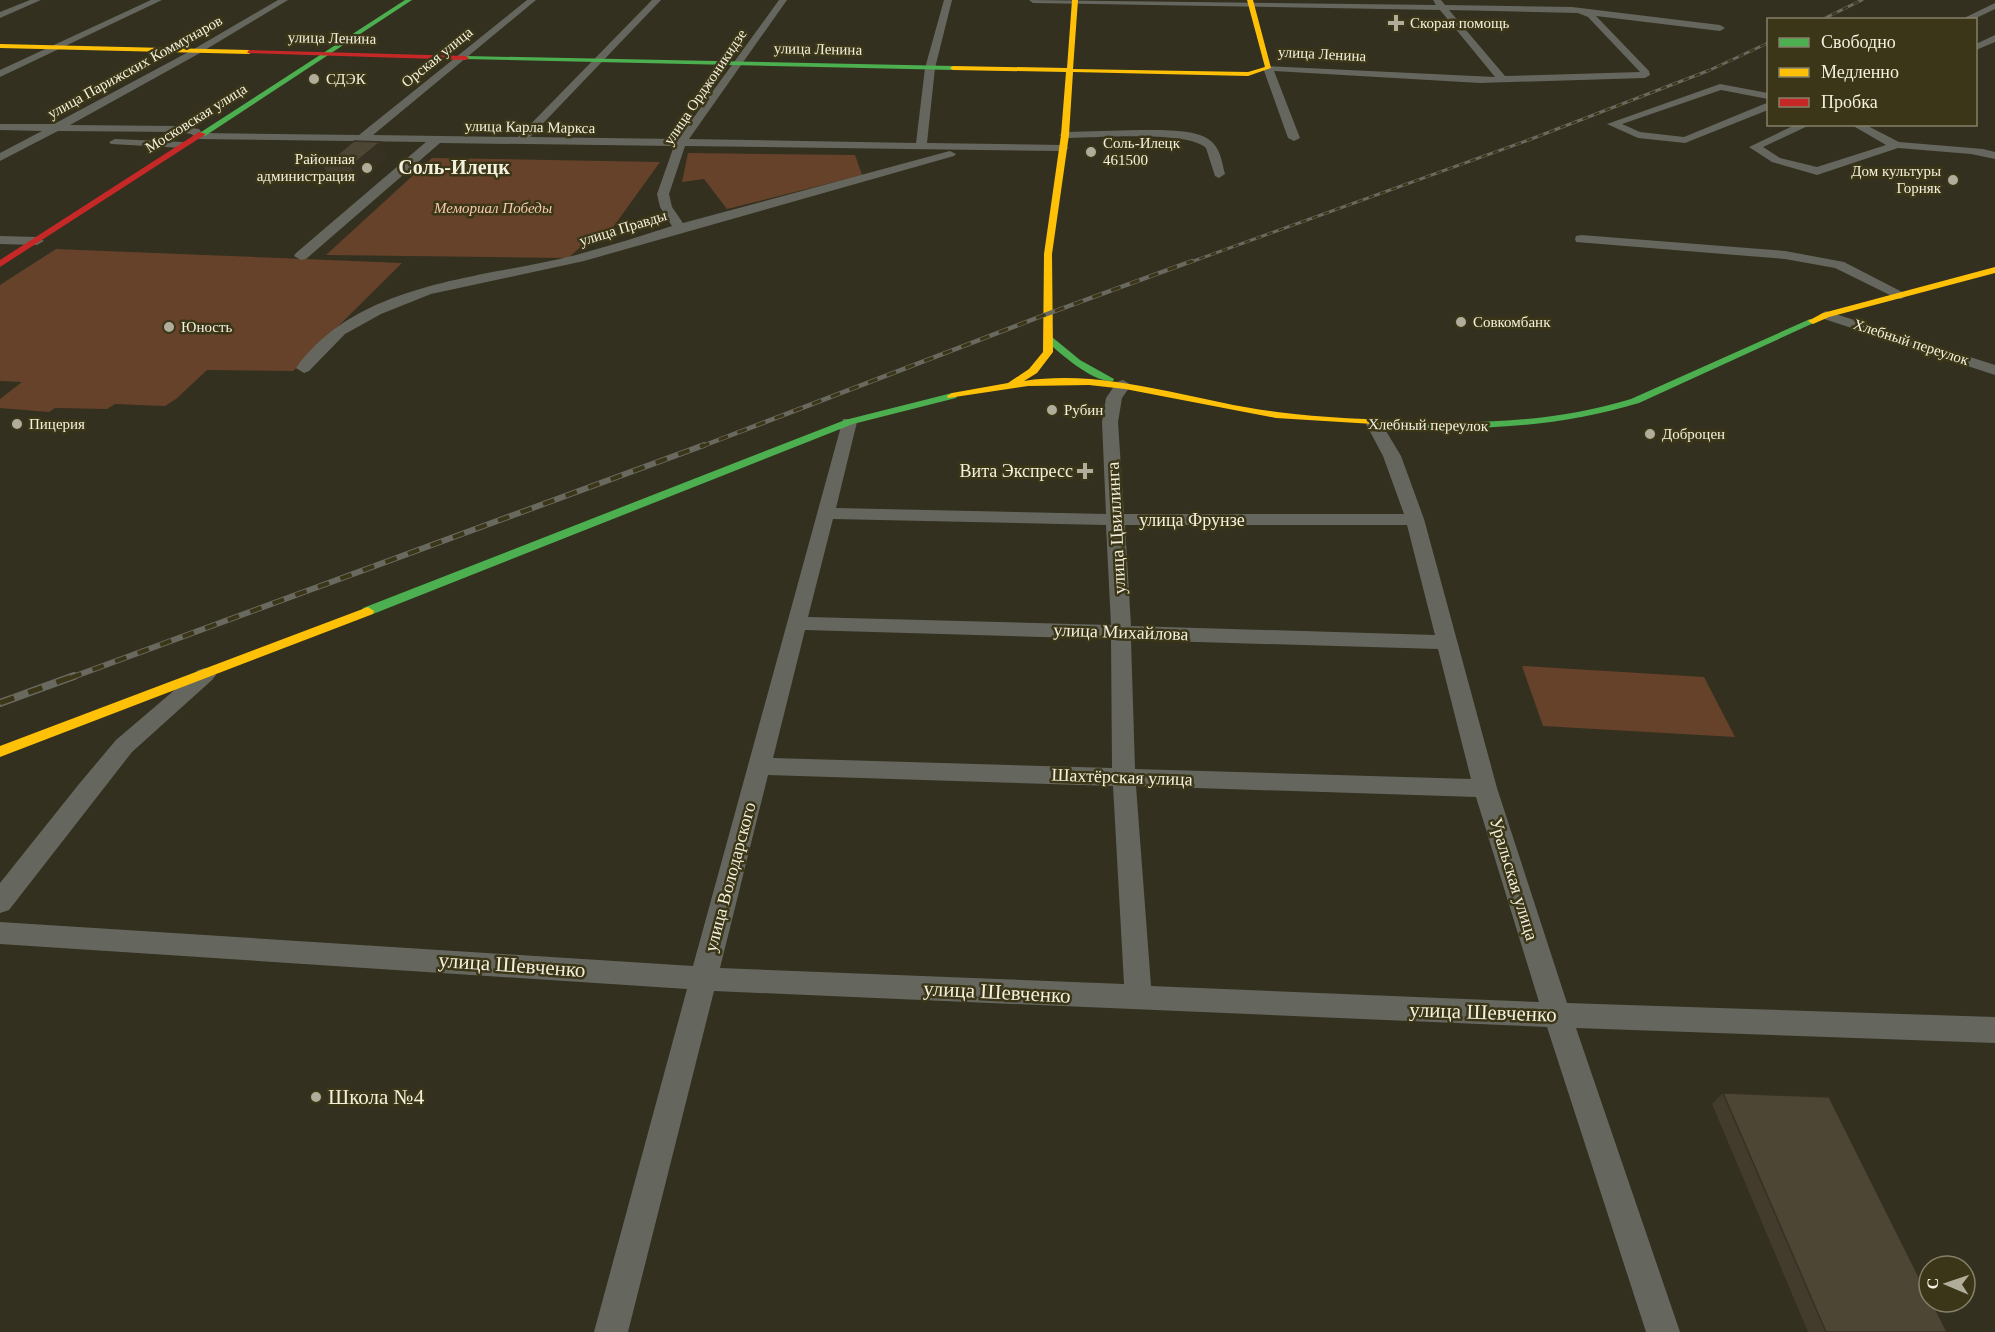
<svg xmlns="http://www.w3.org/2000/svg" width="1995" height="1332" viewBox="0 0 1995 1332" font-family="'Times New Roman',serif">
  <rect width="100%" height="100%" fill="#33301f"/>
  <path fill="#67422a" d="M688,153L855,155L862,175L727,209L704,179L682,182Z
    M432,158L660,162L606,237L590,239L568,258L326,255Z
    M56,249L402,263L293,371L207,370L176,399L165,406L115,404L107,409L55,408L49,412L0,408V399L22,382L0,381V285Z
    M1522,666L1704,677L1735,737L1543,726Z"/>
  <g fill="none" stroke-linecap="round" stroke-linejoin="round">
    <path fill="#65665e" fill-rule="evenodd" d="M30,0H41L0,18V12Z
      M151,0H162L0,77V70Z
      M278,0H288L200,53L70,125L178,126L199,129L202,133L359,135L527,0H536L373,135L518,137L652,0H661L530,137L678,139L779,0H787L689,139L916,143L925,68L944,0H952L935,68L927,143L1063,145L1069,148L1063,151L685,146L669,194L672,207L683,223L946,152L950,151L956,154L954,156L584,261L431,294L381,314L345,334L309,371L304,373L296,368C359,281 481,279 576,255C609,246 641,236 672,226L660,207L657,194L674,146L440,143L306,259L301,260L294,256L296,253L426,142L198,139L191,134L178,132L58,131L0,161V153L42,131L0,130V124H54L194,49Z
      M1029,0L1436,5L1433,0H1441L1445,5L1572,7L1720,25L1725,28L1720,31L1596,16L1649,71L1650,75L1645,78L1480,83L1274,71L1300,138L1294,141L1288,138L1263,68L1265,66L1495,77L1440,10L1033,3ZM1449,10L1578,13L1588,17L1640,72L1505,76Z
      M1995,3V9L1972,20H1960Z
      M1995,35V42L1976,50V44Z
      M1720,84L1768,93V99L1721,90L1622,124L1640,132L1684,137L1764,104L1768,103V110L1685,143L1638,138L1607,124Z
      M1797,124H1812L1763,147L1780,158L1817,167L1886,145L1850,124H1864L1899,142L1983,149L1995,152V159L1971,154L1898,148L1817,175L1772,162L1749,147Z
      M1139,130C1157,130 1201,128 1213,143C1221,151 1222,163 1225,174L1219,178L1215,176L1206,148C1188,130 1092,138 1065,138L1059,135L1065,132Z
      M115,139L183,142L189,145L183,148L111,144L109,142Z
      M1581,235L1785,251L1844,262L1908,295L1901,299L1896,298L1835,268L1785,259L1576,242L1575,239L1576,236Z
      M0,236L37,237L44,241L37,245L0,244Z
      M1826,311L1995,365V375L1821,318L1819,315Z
      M1123,380L1131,385L1122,398L1118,422L1124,514H1404L1383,456L1366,424L1374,419L1380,421L1401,456L1424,519L1497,788L1567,1003L1995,1017V1043L1576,1028L1680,1332H1646L1547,1027L714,991L628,1332H594L687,989L0,944V922L693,966L843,419H855L857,422L836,508L1106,514L1102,422L1106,398L1117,382ZM833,519L1106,525L1111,625L808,617ZM1125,525H1407L1435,635L1131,626ZM805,630L1111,639L1112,768L773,758ZM1131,640L1438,649L1471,779L1135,769ZM768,775L1113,786L1124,984L720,968ZM1136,786L1476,797L1539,1002L1151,986Z
      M205,668L212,670L216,675L212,680L132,752L9,910L0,913V883L79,784L116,740L198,670Z"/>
    <path fill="#4caf50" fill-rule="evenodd" d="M405,0H412L205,136L198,134Z
      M466,56L953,66L956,68L953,70L464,59Z
      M1810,319L1818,321L1639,403C1566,425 1494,430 1418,428L1413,425L1418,422C1491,424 1561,420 1631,399Z
      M1046,337H1052L1080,360L1114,379L1113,381C1093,383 1060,353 1046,341Z
      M952,393L957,396L956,398L853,424L373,614H363L362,611L363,608L845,420Z"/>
    <path fill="#ffc107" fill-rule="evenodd" d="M1072,0H1078L1073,69L1248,72L1265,67L1247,0H1253L1271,68L1248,76L1073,72L1069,135L1052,254L1053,352L1037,373L1024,381C1109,368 1194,402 1277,412C1323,418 1371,419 1418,422L1422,423V427L1276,418L1125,389L1089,385L1028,386L948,398L947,396L952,393L1008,383L1029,369L1043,352L1044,254L1061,135L1066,72L953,70L950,68L953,66L1067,68Z
      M0,44L249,50L252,52L249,54L0,48Z
      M1995,267V273L1829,317L1813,324L1808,321L1823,313Z
      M368,607L374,611L373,614L0,757V746Z"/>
    <path fill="#c62828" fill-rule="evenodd" d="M249,50L466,56L469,58L466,60L247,53Z
      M199,132L206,134L0,267V260Z"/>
    <defs>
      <path id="rail-far3" d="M1821,20L1862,0
        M1188,263L1526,141L1710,70L1768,43"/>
      <path id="rail-far2" d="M700,447L1047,314L1192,261"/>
      <path id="rail-far1" d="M70,678L704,445"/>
      <path id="rail" d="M0,703L74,676"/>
    </defs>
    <use href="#rail-far3" stroke="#6a695f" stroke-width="3"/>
    <use href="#rail-far2" stroke="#6a695f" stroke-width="4.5"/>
    <use href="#rail-far1" stroke="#6a695f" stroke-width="6"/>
    <use href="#rail" stroke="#6a695f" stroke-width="8"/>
    <use href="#rail-far3" stroke="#3b3617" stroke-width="2" stroke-dasharray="6" stroke-linecap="butt"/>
    <use href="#rail-far2" stroke="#3b3617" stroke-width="3" stroke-dasharray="10" stroke-linecap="butt"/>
    <use href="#rail-far1" stroke="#3b3617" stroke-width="4" stroke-dasharray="12" stroke-linecap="butt"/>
    <use href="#rail" stroke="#3b3617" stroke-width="5" stroke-dasharray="15" stroke-linecap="butt"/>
  </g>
  <path fill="#433c2d" d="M380,142L386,157L357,182L330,181L324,166Z
    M1723,1093L1947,1332H1808L1712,1104Z"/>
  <path fill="#373124" d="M380,142L386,157L357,182L351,166Z"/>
  <path fill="#4e4634" stroke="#373124" stroke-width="1.5" d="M354,141L380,142L351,166H324Z
    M1723,1093L1829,1097L1929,1297V1302H1932L1947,1332H1826Z"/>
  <g fill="#b0ad9b" stroke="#3b3617" stroke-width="2">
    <path d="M1393 14h6v6h6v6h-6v6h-6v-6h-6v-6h6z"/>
    <circle cx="314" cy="79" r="6"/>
    <circle cx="1091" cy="152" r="6"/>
    <circle cx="367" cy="168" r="6"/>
    <circle cx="1953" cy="180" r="6"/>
    <circle cx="1461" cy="322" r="6"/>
    <circle cx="169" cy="327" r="6"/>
    <circle cx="1052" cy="410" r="6"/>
    <circle cx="17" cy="424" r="6"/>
    <circle cx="1650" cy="434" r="6"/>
    <path d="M1082 462h6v6h6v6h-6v6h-6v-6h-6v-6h6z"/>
    <circle cx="316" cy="1097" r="6"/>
  </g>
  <g text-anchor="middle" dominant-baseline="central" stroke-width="5" stroke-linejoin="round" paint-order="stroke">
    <g font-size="15" fill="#f3f0de" stroke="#3b3617" text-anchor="start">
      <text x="1410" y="23">Скорая помощь</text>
      <text x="326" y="79">СДЭК</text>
      <text x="1103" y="143">Соль-Илецк<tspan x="1103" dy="17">461500</tspan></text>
      <text x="355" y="159" text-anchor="end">Районная<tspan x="355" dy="17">администрация</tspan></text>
      <text x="1941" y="171" text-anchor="end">Дом культуры<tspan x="1941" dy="17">Горняк</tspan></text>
      <text x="1473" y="322">Совкомбанк</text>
      <text x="181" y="327">Юность</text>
      <text x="1064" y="410">Рубин</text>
      <text x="29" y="424">Пицерия</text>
      <text x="1662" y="434">Доброцен</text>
    </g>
    <g font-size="15" fill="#f3f0de" stroke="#3b3617">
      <text transform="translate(332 38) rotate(1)">улица Ленина</text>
      <text transform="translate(818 49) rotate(1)">улица Ленина</text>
      <text transform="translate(1322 54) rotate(3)">улица Ленина</text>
      <text transform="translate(437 57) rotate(-39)">Орская улица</text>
      <text transform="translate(135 67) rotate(-29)">улица Парижских Коммунаров</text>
      <text transform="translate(705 87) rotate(-56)">улица Орджоникидзе</text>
      <text transform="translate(196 118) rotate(-32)">Московская улица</text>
      <text transform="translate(530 127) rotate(1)">улица Карла Маркса</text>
      <text transform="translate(623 228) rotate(-17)">улица Правды</text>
      <text transform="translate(1911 342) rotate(18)">Хлебный переулок</text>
      <text transform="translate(1428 425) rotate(1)">Хлебный переулок</text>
    </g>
    <g font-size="15" font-style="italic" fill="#f9c9ad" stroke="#3b3617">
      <text x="493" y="208">Мемориал Победы</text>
    </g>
    <g font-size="18" fill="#f3f0de" stroke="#3b3617" text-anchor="end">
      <text x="1073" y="471">Вита Экспресс</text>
    </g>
    <g font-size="18" fill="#f3f0de" stroke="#3b3617">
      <text x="1192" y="520">улица Фрунзе</text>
      <text transform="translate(1116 528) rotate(-93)">улица Цвиллинга</text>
      <text transform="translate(1121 632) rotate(2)">улица Михайлова</text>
      <text transform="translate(1122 777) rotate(2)">Шахтёрская улица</text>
      <text transform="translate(730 877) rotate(-75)">улица Володарского</text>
      <text transform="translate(1514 879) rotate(73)">Уральская улица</text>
    </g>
    <g font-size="20" font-weight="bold" fill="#f3f0de" stroke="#3b3617">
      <text x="454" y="167">Соль-Илецк</text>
    </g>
    <g font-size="21" fill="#f3f0de" stroke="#3b3617">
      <text transform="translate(512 965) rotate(4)">улица Шевченко</text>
      <text transform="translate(997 992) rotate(3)">улица Шевченко</text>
      <text transform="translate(1483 1012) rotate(2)">улица Шевченко</text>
    </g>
    <g font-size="21" fill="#f3f0de" stroke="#3b3617" text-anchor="start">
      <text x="328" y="1097">Школа №4</text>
    </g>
  </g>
  <rect x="1767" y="18" width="210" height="108" fill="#3b3617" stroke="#858067" stroke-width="1.5"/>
  <rect x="1779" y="38" width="30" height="9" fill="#4caf50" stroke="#858067" stroke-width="1.5"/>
  <text x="1821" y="48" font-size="18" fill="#f3f0de">Свободно</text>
  <rect x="1779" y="68" width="30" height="9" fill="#ffc107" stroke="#858067" stroke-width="1.5"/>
  <text x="1821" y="78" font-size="18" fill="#f3f0de">Медленно</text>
  <rect x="1779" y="98" width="30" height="9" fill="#c62828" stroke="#858067" stroke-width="1.5"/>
  <text x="1821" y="108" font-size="18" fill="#f3f0de">Пробка</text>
  <g transform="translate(1947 1284) rotate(272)"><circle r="28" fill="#3b3617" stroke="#858067" stroke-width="1.5"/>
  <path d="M0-4.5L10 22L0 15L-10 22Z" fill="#b0ad9b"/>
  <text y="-9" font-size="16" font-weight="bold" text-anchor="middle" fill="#f3f0de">С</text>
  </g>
</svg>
